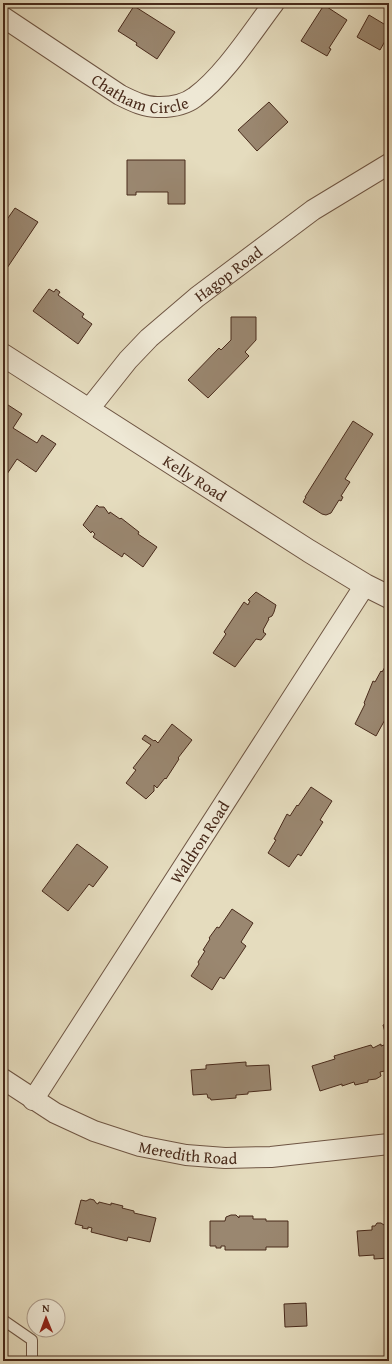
<svg xmlns="http://www.w3.org/2000/svg" width="392" height="1364" viewBox="0 0 392 1364" font-family="'Gentium Book Plus',serif">
  <rect width="100%" height="100%" fill="#e5dcbe"/>
  <filter id="stains"><feTurbulence type="fractalNoise" baseFrequency=".005" numOctaves="4"/><feColorMatrix values="0 0 0 0 .2 0 0 0 0 .09 0 0 0 0 .02 0 0 0 .5 -.17"/></filter>
  <radialGradient id="worn" r=".72"><stop offset=".6" stop-color="#630" stop-opacity="0"/><stop offset="1" stop-color="#630" stop-opacity=".3"/></radialGradient>
  <path fill="#9a8770" stroke="#482a1b" d="M324,5L347,20L329,48L331,49L327,56L301,41Z
    M134,6L175,32L157,59L136,45L137,43L118,31Z
    M369,15L389,27V34L380,50L357,37Z
    M269,102L288,122L257,151L238,130Z
    M127,160H185V204H168V192H136V195H127Z
    M15,208L38,222L3,274V225Z
    M49,289L54,292L56,289L60,292L58,295L84,314L82,317L92,324L78,344L33,311Z
    M231,317H256V340L245,352L249,356L208,398L188,380L219,348L221,350L231,340Z
    M5,403L22,414L13,428L37,443L42,435L56,444L36,472L17,459L3,480V406Z
    M353,421L373,434L345,479L350,482L341,496L343,497L341,501L339,500L331,513L326,515L322,514L303,502L306,497H305Z
    M97,505L99,507H104L109,514L110,512L120,519L121,518L139,532L138,534L157,547L143,567L124,553L122,557L93,537L95,534L92,531L91,533L83,525Z
    M256,592L276,605L274,612L272,616L268,618L269,619L263,630L264,631L263,632L266,634L261,640L256,639L235,667L213,653L226,634L224,632L244,602L248,605L250,601L248,600Z
    M389,660V717L387,716L376,736L355,724L365,704L364,703L373,681L375,682L381,671L382,672Z
    M172,724L192,740L178,758L179,759L166,779L165,778L157,788L154,785V791L146,799L126,783L136,770L133,768L151,745L142,739L145,735L154,741L155,740L158,743Z
    M311,787L332,801L320,820L323,822L301,856L298,854L289,867L268,853L276,840L274,839L287,814L290,816L297,805L298,806Z
    M77,844L108,867L93,887L89,884L68,911L42,891Z
    M232,909L253,923L241,942L246,946L224,979L220,977L212,990L191,976L199,964L198,962L205,951L203,950L210,939L209,938L217,927L219,928Z
    M389,1023V1047L383,1025Z
    M381,1044V1046L387,1044L389,1051V1070L380,1072L381,1076L376,1079L368,1080V1082L355,1085L354,1082L342,1086V1084L320,1091L312,1066L335,1059L334,1056L371,1045L373,1048Z
    M246,1062V1066L269,1065L271,1090L248,1092V1094L236,1095V1098L211,1100L210,1098H208L207,1094L193,1095L191,1070L206,1069V1065Z
    M90,1199L94,1200L96,1203L98,1204L99,1202L111,1205V1203L123,1206L122,1208L134,1211V1213L156,1218L150,1242L128,1237L127,1241L91,1232L92,1228L88,1227V1229L82,1228L83,1226L75,1224L81,1200L86,1201Z
    M231,1215H236L239,1218V1216H253V1219H266V1221H288V1247H266V1250H225V1246H221V1248H216V1246H210V1221H225L226,1217Z
    M377,1223H381L384,1225L385,1223H389V1258L374,1259V1255L359,1256L357,1231L372,1230V1226H375Z
    M306,1303L307,1326L285,1327L284,1304Z"/>
  <g fill="none" stroke-linecap="round" stroke-linejoin="round">
    <defs>
      <path id="service" d="M3,1320L32,1340V1361"/>
      <g id="minor">
        <path id="s1" d="M3,17L120,95C132,101 146,108 160,107C172,107 186,104 195,97C224,76 252,32 274,3"/>
        <path id="s2" d="M89,409L128,360L149,338L197,297L313,210L389,164"/>
        <path id="s3" d="M3,1079L55,1113L94,1131L140,1146L186,1155L225,1158L271,1157L389,1144"/>
        <path id="s4" d="M33,1100L365,585"/>
      </g>
      <g id="tertiary">
        <path id="s5" d="M3,355L309,551L365,585L389,597"/>
      </g>
    </defs>
    <use href="#service" stroke="#6f5644" stroke-width="12"/>
    <use href="#minor" stroke="#6f5644" stroke-width="22"/>
    <use href="#tertiary" stroke="#6f5644" stroke-width="24"/>
    <use href="#service" stroke="#eee8d5" stroke-width="10"/>
    <use href="#minor" stroke="#eee8d5" stroke-width="20"/>
    <use href="#tertiary" stroke="#eee8d5" stroke-width="22"/>
  </g>
  <g text-anchor="middle" dominant-baseline="central" stroke-width="3" stroke-linejoin="round" paint-order="stroke">
    <g font-size="16" fill="#482a1b" stroke="#eee8d5">
      <text stroke="none"><textPath href="#s1" startOffset="160">Chatham Circle</textPath></text>
      <text stroke="none"><textPath href="#s2" startOffset="195">Hagop Road</textPath></text>
      <text stroke="none"><textPath href="#s5" startOffset="228">Kelly Road</textPath></text>
      <text stroke="none"><textPath href="#s4" startOffset="307">Waldron Road</textPath></text>
      <text stroke="none"><textPath href="#s3" startOffset="202">Meredith Road</textPath></text>
    </g>
  </g>
  <rect width="392" height="1364" fill="none" stroke="#e5dcbe" stroke-width="16"/>
  <rect x="4" y="4" width="384" height="1356" fill="none" stroke="#482a1b" stroke-width="2"/>
  <rect x="8" y="8" width="376" height="1348" fill="none" stroke="#482a1b"/>
  <g transform="translate(46 1318) rotate(359)"><circle r="19" fill="#eee8d5" stroke="#ac9c8b"/>
  <path d="M0-3L7 15L0 10L-7 15Z" fill="#8f2418"/>
  <text y="-6" font-size="11" font-weight="bold" text-anchor="middle" fill="#482a1b">N</text>
  </g>
  <rect width="100%" height="100%" filter="url(#stains)"/>
  <rect width="100%" height="100%" fill="url(#worn)"/>
</svg>
